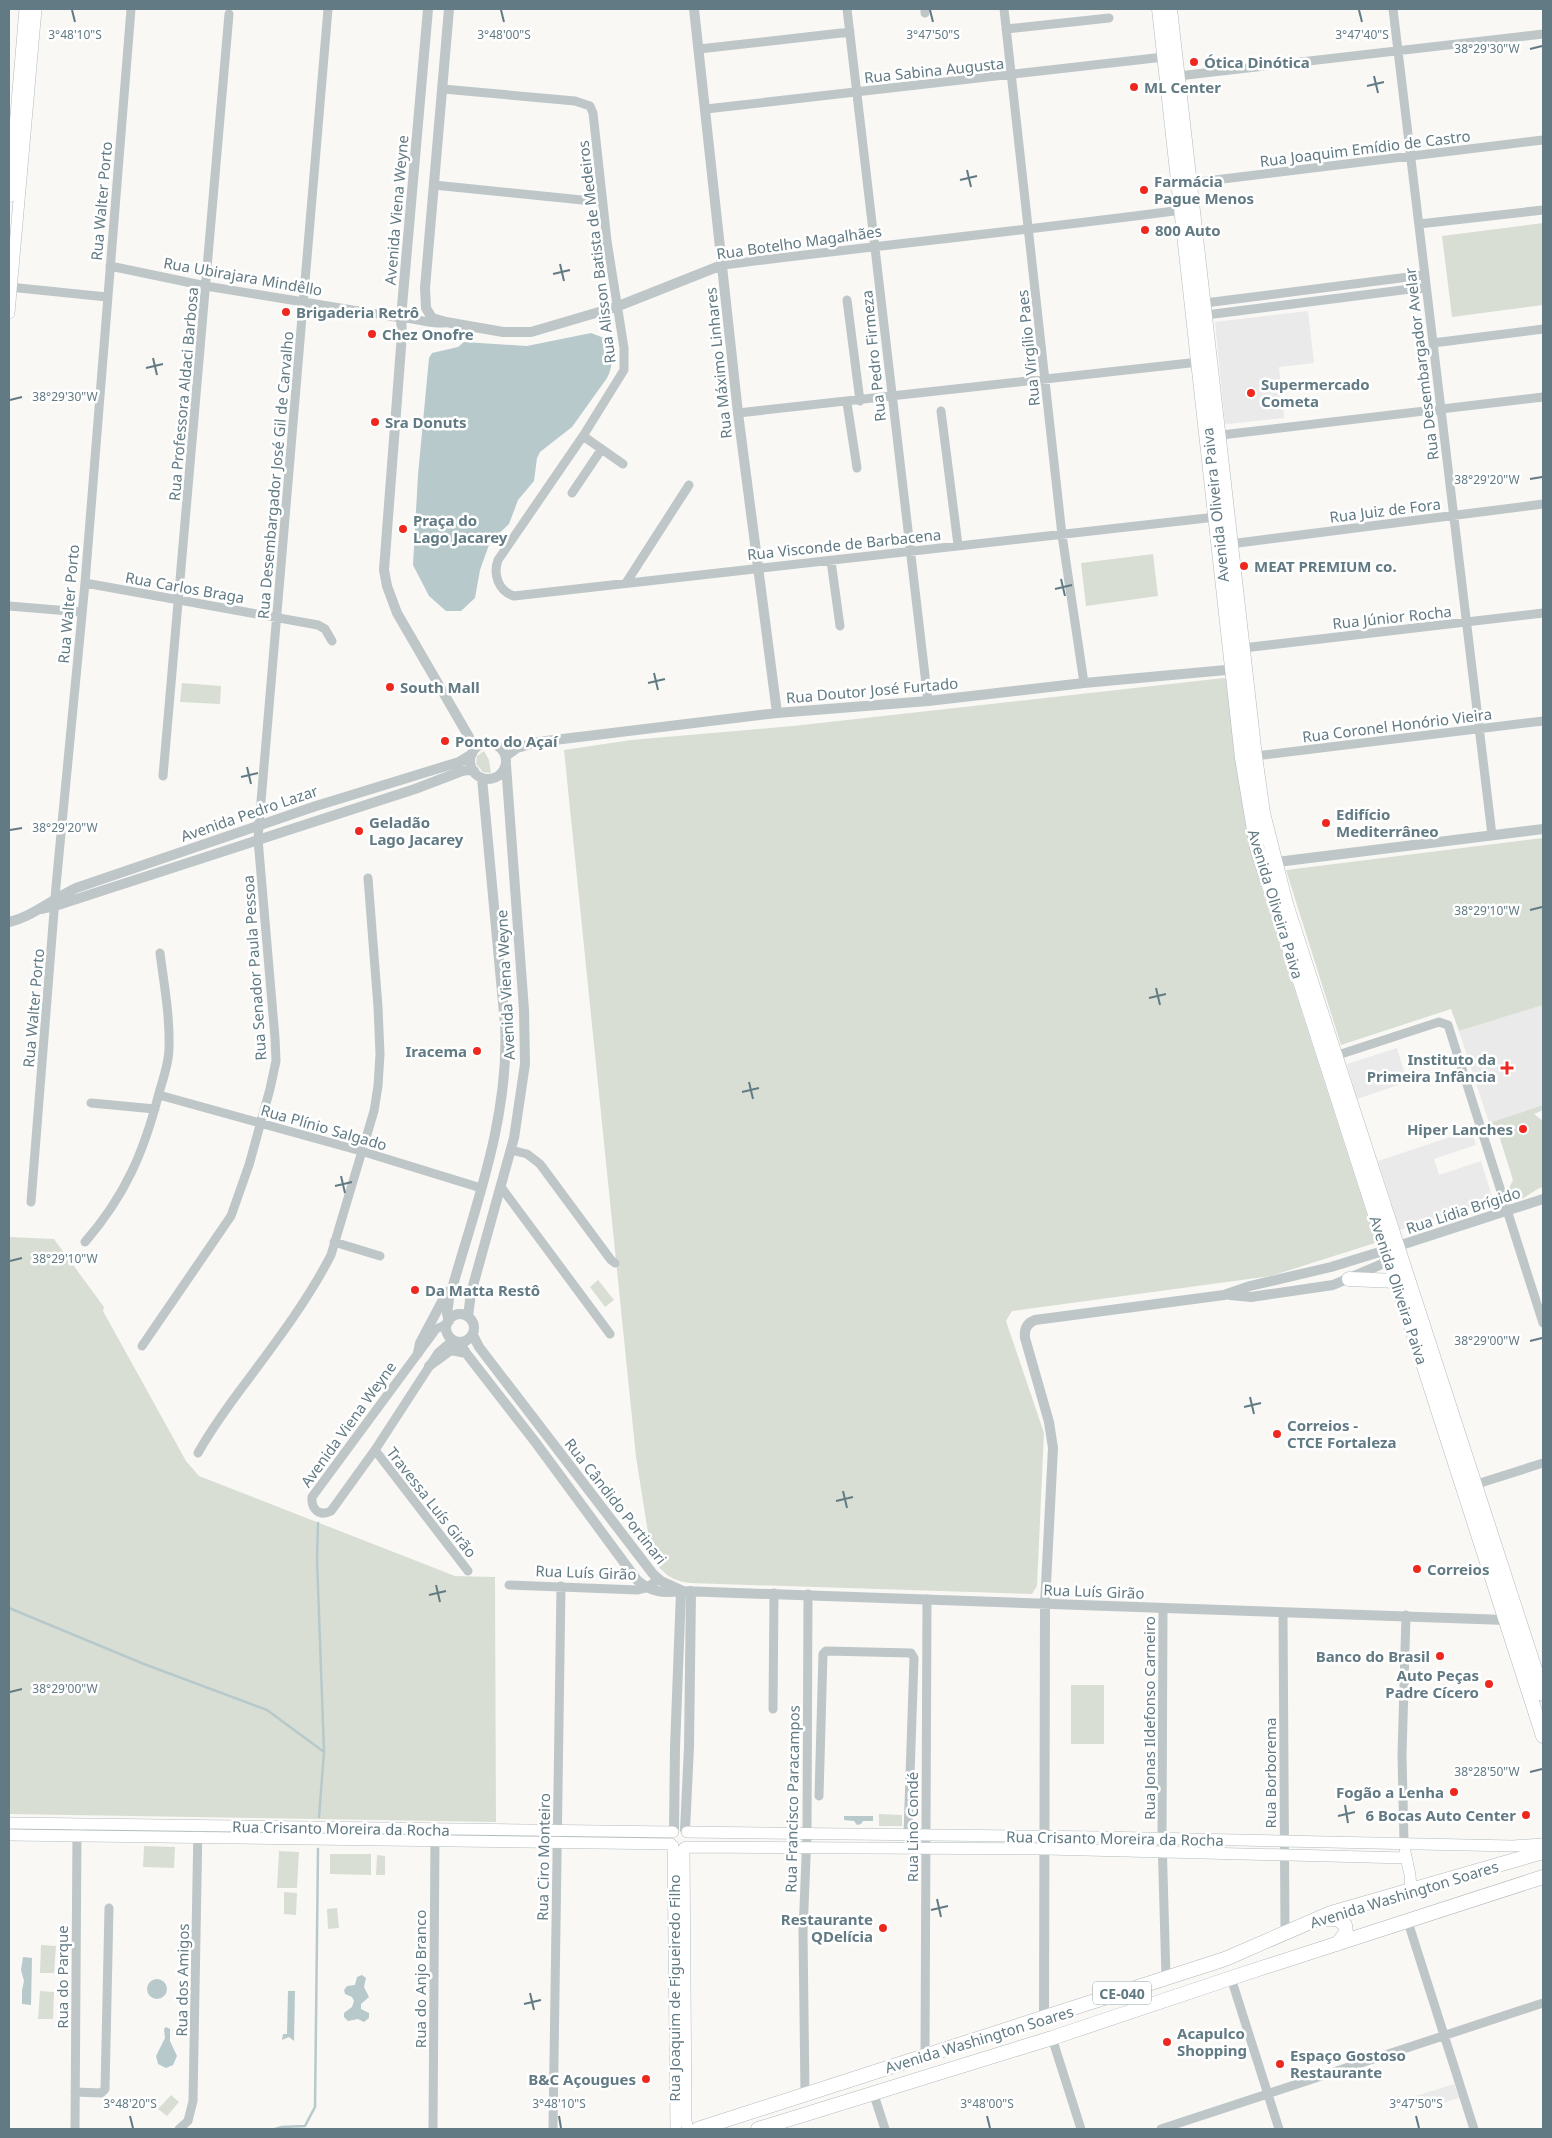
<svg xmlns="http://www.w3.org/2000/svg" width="1552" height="2138" viewBox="0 0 1552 2138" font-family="'Noto Sans',sans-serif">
  <rect width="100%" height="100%" fill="#f9f8f5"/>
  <path fill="#e9eae9" d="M1308,311L1314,363L1279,367L1284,418L1227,424L1225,423L1215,322Z
    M1543,1005V1105L1489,1123L1459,1031Z
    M1397,1048L1407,1082L1357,1099L1347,1064Z
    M1471,1130L1476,1145L1434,1159L1439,1175L1481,1161L1493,1200L1400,1230L1378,1161Z
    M1454,2084L1459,2098L1420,2110L1416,2096Z"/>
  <path fill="#d9ded4" d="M1543,223V305L1452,317L1442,236Z
    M1153,554L1158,596L1086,606L1081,563Z
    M1224,678L1227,679L1242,802L1261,886L1375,1239V1243L1271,1276L1012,1311L1006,1321L1044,1433L1037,1586L1032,1594L690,1583C671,1581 663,1573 652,1558L636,1457L564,750L631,740L793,726Z
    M182,683L221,686L220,704L180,702Z
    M484,751L489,760L491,773L483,772L476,764L477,756Z
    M1543,838V1005L1459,1031L1451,1009L1341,1045L1286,870Z
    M1543,1105V1110L1534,1114L1543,1121V1187C1532,1190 1524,1202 1511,1200L1508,1190L1513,1180L1496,1126L1489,1123Z
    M9,1237L54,1239L104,1307L103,1311L186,1461L199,1476L455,1576L495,1577L496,1822L9,1814Z
    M598,1280L614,1300L605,1307L590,1287Z
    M1071,1685H1104V1744H1071Z
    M879,1814L902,1815V1826H879Z
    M144,1846L175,1847L174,1868L143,1867Z
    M279,1851L299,1852L297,1888H277Z
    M330,1854H371V1875L330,1874Z
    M377,1855L385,1856V1875H376Z
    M284,1892L297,1893L296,1915L284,1914Z
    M337,1908L339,1928L328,1929L327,1909Z
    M41,1945L56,1946L54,1973H40Z
    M40,1991L54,1992L53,2019H38Z
    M171,2095L179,2102L167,2116L158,2109Z"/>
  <path fill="#b7c9cb" d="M591,333L604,338C612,351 615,363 607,378L572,427L540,452L537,458L534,481L518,500L509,524L490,542L480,570L475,598L461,611H446L429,596L413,565L418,475L429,358L432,353L458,347L464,342L527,346Z
    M844,1816H873V1821H863L861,1824L857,1825L854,1821L844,1820Z
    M23,1957L32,1958L31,2005L22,2004V1990L24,1981L21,1970Z
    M362,1975L366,1978L364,1987L369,1997L361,2004V2009L369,2013V2018L364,2022L358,2019L348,2021L344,2017V2013L352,2007L354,2001L352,1997L345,1994L344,1990L347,1986L355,1985L357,1977Z
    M147 1989a10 10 0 1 1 20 0a10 10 0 1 1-20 0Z
    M288,1991H295L294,2041L289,2037L282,2040L283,2034H287Z
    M166,2027L170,2029V2041L177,2056L173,2065L166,2068L158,2064L156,2056L165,2038L164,2029Z"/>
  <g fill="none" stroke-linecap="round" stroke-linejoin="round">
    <path stroke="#b7c9cb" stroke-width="2.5" d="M318,1523L317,1560L324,1751
      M9,1608L144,1664L267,1710L324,1752L319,1817
      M275,2129L282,2127L305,2126L315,2107L318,1849"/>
    <defs>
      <path id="secondary" d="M9,197L25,9
        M9,313L36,9
        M9,1823L673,1832
        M687,1832L1100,1837L1513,1846L1543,1844
        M9,1835L671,1844
        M673,1846L676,2129
        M686,1847L1046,1849L1406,1858
        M684,1848L686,2121L688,2129
        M1405,1852L1410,1875L1411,1890"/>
      <path id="primary" d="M1159,9L1242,758L1257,848L1543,1736
        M1170,9L1255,756L1263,813L1286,904L1543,1694
        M1349,1279L1396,1281"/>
      <path id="trunk" d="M1322,1919H1338L1345,1925L1346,1933L1337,1944
        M698,2129L1225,1959L1331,1913L1543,1852
        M758,2129L1052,2038L1231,1978L1543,1877"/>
    </defs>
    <use href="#secondary" stroke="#b3bcbf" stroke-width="12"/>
    <use href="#primary" stroke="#b2babd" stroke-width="15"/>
    <use href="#trunk" stroke="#b2b9bb" stroke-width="15"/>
    <path stroke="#bec6c8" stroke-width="9" d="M847,9L928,701
      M925,9V13
      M1004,9L1062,535L1084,683
      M1393,9L1492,835
      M1006,29L1109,18
      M699,49L850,32
      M1178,76L1543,34
      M443,89L575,101L590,106L593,113L607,241L624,348V370L583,436L498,560C493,574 498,591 514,596L1216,517
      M706,109L1164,57
      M1190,183L1543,140
      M434,185L602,202
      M1419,224L1543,210
      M722,265C875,246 1029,230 1182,210
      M110,266L206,286L401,318C416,318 429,324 444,323
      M9,287L107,297
      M847,300L860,401
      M1205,303L1424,275
      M1206,315L1426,287
      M1433,343L1543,329
      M847,403L857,468
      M941,411L958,545
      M738,413L1199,362
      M583,436L623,464
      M1213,436L1543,397
      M572,493L601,450
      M1230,544L1543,504
      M831,561L840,626
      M85,583L318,625L325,629L332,641
      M626,583L689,485
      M9,606L81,612
      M1243,648L1543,613
      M1255,756L1543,721
      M163,776L229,14
      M1335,1056L1439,1022L1448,1025L1543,1323
      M159,1095L361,1151L481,1188
      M91,1103L155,1109
      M511,1150L527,1154L540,1164L611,1260L615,1263
      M501,1187L610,1334
      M31,1202L56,886L85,583L131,9
      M85,1242C125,1196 144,1152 159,1093C163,1079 169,1063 169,1048C170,1016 164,984 160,953
      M334,1242L380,1256
      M447,1324L436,1329L312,1497C311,1509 319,1517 331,1511L375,1450L438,1353L453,1340
      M142,1346L231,1216L249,1165L270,1089L276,1061L275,1038L258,839L259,825C283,553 303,280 328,9
      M375,1450L468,1571
      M198,1453C213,1426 231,1402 250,1377C279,1338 309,1298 331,1255L374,1111L378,1086L380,1054L378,1007L368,878
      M1474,1485L1543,1463
      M509,1585L638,1590L646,1588L659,1579
      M1163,1609L1162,1838L1166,1978
      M1283,1613L1285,1932
      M773,1709L774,1593
      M819,1796L823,1654L826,1651L911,1653L914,1658L908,1835
      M1404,1842L1402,1755L1406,1615
      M1408,1922L1474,2129
      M1231,1978L1279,2129
      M1052,2038L1081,2129
      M925,2056L927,1599
      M75,2092L101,2093L105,2089L109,1908
      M873,2092L885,2129
      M805,2094L803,1932L807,1834L808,1594
      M75,2129L77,1830
      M179,2129L188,2121L193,2101L198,1825
      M433,2129L435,1835
      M553,2129L561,1586
      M1161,2129L1543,2003"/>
    <path stroke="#bec6c8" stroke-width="10" d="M428,9L401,318L402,334L384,570L387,586L397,613L469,737L474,750
      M449,9L425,288L426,308L432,318L446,322L503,332H531L616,307L722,265
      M694,9L738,413L777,713
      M470 761a18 18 0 1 1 36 0a18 18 0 1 1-36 0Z
      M506,756L517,748L538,742L777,713L928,701L1084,683L1237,669
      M1269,863L1543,829
      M42,909L55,906L415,789L462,771L468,770L474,771
      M9,922C32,917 54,898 76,888L316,806L459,762L472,754
      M1230,1295L1251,1297L1333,1285L1382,1264L1398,1246L1543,1199
      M446 1328a14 14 0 1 1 28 0a14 14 0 1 1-28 0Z
      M468,1316L471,1293L514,1138L525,1064L524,1010L506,765
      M449,1321L447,1314L449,1299C474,1210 510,1118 505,1024L482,778
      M473,1335L479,1347L653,1574L661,1581L681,1590
      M459,1342L466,1353L536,1443L637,1580C652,1593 663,1593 681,1591L1506,1620
      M418,1353L420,1343L447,1292
      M429,1366L451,1350L466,1353
      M685,1830L689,1747L691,1591
      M674,1831L675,1748L681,1591
      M1044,2019L1045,1604L1053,1448L1049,1422L1025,1338C1024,1329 1027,1323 1035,1320L1224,1295L1250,1286L1331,1267L1386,1250"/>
    <use href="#secondary" stroke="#fff" stroke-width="11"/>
    <use href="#primary" stroke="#fff" stroke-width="14"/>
    <use href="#trunk" stroke="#fff" stroke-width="14"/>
  </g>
  <path fill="none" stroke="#617a83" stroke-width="2" d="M72,10L75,22M501,10L504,22M930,10L933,22M1359,10L1362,22M1530,49L1542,46M1374,76L1378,93M1367,86L1384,82M967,170L971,187M960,180L977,176M560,264L564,281M553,274L570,270M153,358L157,375M146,368L163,364M10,400L22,397M1530,479L1542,477M1061,579L1065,596M1055,589L1072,585M654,673L658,690M648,683L665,679M247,767L251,784M241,777L258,773M10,830L22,828M1530,910L1542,907M1156,988L1160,1005M1149,998L1166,994M749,1082L753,1099M742,1092L759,1088M341,1176L345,1193M335,1186L352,1182M10,1261L22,1258M1530,1341L1542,1338M1250,1397L1254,1414M1244,1407L1261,1403M843,1491L847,1508M836,1501L853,1497M436,1585L440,1602M429,1595L446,1591M10,1692L22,1689M1530,1772L1542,1769M1345,1805L1348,1823M1338,1816L1355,1812M937,1899L941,1917M931,1910L948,1906M530,1993L534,2010M524,2004L541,2000M130,2116L133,2128M559,2116L561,2128M987,2116L990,2128M1416,2116L1419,2128"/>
  <g fill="#ef281f" stroke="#fff" stroke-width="2">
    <circle cx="1194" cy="62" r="5"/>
    <circle cx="1134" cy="87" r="5"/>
    <circle cx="1144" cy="190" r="5"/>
    <circle cx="1145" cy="230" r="5"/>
    <circle cx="286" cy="312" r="5"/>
    <circle cx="372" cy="334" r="5"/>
    <circle cx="1251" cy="393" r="5"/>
    <circle cx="375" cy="422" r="5"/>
    <circle cx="403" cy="529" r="5"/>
    <circle cx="1244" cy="566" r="5"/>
    <circle cx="390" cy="687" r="5"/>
    <circle cx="445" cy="741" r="5"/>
    <circle cx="1326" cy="823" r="5"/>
    <circle cx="359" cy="831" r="5"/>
    <circle cx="477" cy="1051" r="5"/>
    <path d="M1504.5 1060.5h5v5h5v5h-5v5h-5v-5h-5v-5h5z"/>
    <circle cx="1523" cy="1129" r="5"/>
    <circle cx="415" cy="1290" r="5"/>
    <circle cx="1277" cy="1434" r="5"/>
    <circle cx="1417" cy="1569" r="5"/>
    <circle cx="1440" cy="1656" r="5"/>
    <circle cx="1489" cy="1684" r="5"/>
    <circle cx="1454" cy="1792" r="5"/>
    <circle cx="1526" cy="1815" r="5"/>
    <circle cx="883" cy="1928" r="5"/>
    <circle cx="1167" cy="2042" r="5"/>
    <circle cx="1280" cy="2064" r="5"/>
    <circle cx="646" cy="2079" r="5"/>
  </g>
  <g text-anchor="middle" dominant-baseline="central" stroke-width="5" stroke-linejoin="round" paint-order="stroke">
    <rect fill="#fff" stroke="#90a2a8" stroke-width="1" x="1093" y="1981.5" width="58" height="23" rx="4"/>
    <g font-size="14" font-weight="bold" fill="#617a83">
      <text x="1122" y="1993">CE-040</text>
    </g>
    <g font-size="15" font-weight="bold" fill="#617a83" stroke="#fff" text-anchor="start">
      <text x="1204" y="62">Ótica Dinótica</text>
      <text x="1144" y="87">ML Center</text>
      <text x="1154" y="181">Farmácia<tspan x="1154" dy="17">Pague Menos</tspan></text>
      <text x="1155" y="230">800 Auto</text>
      <text x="296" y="312">Brigaderia Retrô</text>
      <text x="382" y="334">Chez Onofre</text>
      <text x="1261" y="384">Supermercado<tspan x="1261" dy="17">Cometa</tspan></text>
      <text x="385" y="422">Sra Donuts</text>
      <text x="413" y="520">Praça do<tspan x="413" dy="17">Lago Jacarey</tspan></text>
      <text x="1254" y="566">MEAT PREMIUM co.</text>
      <text x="400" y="687">South Mall</text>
      <text x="455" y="741">Ponto do Açaí</text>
      <text x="1336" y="814">Edifício<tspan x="1336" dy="17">Mediterrâneo</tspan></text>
      <text x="369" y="822">Geladão<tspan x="369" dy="17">Lago Jacarey</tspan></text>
      <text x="467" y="1051" text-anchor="end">Iracema</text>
      <text x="1496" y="1059" text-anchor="end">Instituto da<tspan x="1496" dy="17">Primeira Infância</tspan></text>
      <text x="1513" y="1129" text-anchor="end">Hiper Lanches</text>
      <text x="425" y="1290">Da Matta Restô</text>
      <text x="1287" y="1425">Correios -<tspan x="1287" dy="17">CTCE Fortaleza</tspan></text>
      <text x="1427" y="1569">Correios</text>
      <text x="1430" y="1656" text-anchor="end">Banco do Brasil</text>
      <text x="1479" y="1675" text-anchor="end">Auto Peças<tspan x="1479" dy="17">Padre Cícero</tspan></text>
      <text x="1444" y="1792" text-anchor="end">Fogão a Lenha</text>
      <text x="1516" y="1815" text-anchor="end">6 Bocas Auto Center</text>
      <text x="873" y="1919" text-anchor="end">Restaurante<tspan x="873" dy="17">QDelícia</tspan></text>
      <text x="1177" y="2033">Acapulco<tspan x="1177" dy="17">Shopping</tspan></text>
      <text x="1290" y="2055">Espaço Gostoso<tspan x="1290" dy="17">Restaurante</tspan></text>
      <text x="636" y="2079" text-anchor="end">B&amp;C Açougues</text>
    </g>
    <g font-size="15" fill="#617a83" stroke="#fff">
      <text transform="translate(934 70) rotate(-6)">Rua Sabina Augusta</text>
      <text transform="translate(1365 148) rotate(-7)">Rua Joaquim Emídio de Castro</text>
      <text transform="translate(101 201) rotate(-85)">Rua Walter Porto</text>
      <text transform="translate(396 210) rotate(-85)">Avenida Viena Weyne</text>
      <text transform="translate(799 242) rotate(-8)">Rua Botelho Magalhães</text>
      <text transform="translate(596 252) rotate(-97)">Rua Alisson Batista de Medeiros</text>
      <text transform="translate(243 276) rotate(10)">Rua Ubirajara Mindêllo</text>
      <text transform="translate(1028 348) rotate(-96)">Rua Virgílio Paes</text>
      <text transform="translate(873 356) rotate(-96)">Rua Pedro Firmeza</text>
      <text transform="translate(718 363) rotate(-96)">Rua Máximo Linhares</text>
      <text transform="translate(1421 364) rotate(-97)">Rua Desembargador Avelar</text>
      <text transform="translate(183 394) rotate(-85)">Rua Professora Aldaci Barbosa</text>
      <text transform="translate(275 475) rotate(-85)">Rua Desembargador José Gil de Carvalho</text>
      <text transform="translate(1215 505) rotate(-96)">Avenida Oliveira Paiva</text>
      <text transform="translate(1385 510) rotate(-7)">Rua Juiz de Fora</text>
      <text transform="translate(844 544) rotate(-6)">Rua Visconde de Barbacena</text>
      <text transform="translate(185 587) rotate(10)">Rua Carlos Braga</text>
      <text transform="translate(68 604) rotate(-85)">Rua Walter Porto</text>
      <text transform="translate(1392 617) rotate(-6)">Rua Júnior Rocha</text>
      <text transform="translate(872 690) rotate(-5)">Rua Doutor José Furtado</text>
      <text transform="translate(1397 725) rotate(-7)">Rua Coronel Honório Vieira</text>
      <text transform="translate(249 813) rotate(-19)">Avenida Pedro Lazar</text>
      <text transform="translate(1276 904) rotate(73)">Avenida Oliveira Paiva</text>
      <text transform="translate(254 968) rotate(-94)">Rua Senador Paula Pessoa</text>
      <text transform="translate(505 985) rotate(-93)">Avenida Viena Weyne</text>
      <text transform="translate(33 1008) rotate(-85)">Rua Walter Porto</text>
      <text transform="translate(324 1127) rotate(16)">Rua Plínio Salgado</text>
      <text transform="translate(1463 1210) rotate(-18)">Rua Lídia Brígido</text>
      <text transform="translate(1399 1290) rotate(72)">Avenida Oliveira Paiva</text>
      <text transform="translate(348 1424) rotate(-54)">Avenida Viena Weyne</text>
      <text transform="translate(616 1501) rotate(52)">Rua Cândido Portinari</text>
      <text transform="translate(432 1502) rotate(52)">Travessa Luís Girão</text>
      <text transform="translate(586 1572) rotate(2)">Rua Luís Girão</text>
      <text transform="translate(1094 1591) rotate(2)">Rua Luís Girão</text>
      <text transform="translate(1149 1718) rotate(-90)">Rua Jonas Ildefonso Carneiro</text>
      <text transform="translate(1270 1773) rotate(-90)">Rua Borborema</text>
      <text transform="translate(792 1799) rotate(-89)">Rua Francisco Paracampos</text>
      <text transform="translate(912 1827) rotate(-90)">Rua Lino Condé</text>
      <text transform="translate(341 1828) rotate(1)">Rua Crisanto Moreira da Rocha</text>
      <text transform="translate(1115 1838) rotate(1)">Rua Crisanto Moreira da Rocha</text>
      <text transform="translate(543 1857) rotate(-89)">Rua Ciro Monteiro</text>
      <text transform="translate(1404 1894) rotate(-17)">Avenida Washington Soares</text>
      <text transform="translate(62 1977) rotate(-90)">Rua do Parque</text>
      <text transform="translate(420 1979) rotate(-90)">Rua do Anjo Branco</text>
      <text transform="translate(182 1980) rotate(-89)">Rua dos Amigos</text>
      <text transform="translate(674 1988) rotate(-90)">Rua Joaquim de Figueiredo Filho</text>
      <text transform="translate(979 2039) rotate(-17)">Avenida Washington Soares</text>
    </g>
  </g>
  <g font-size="12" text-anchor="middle" fill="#617a83" stroke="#fff" stroke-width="5" stroke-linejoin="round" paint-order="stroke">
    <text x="75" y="39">3°48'10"S</text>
    <text x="504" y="39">3°48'00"S</text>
    <text x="933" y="39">3°47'50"S</text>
    <text x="1362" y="39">3°47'40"S</text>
    <text x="1487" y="53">38°29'30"W</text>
    <text x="65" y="401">38°29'30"W</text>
    <text x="1487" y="484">38°29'20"W</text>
    <text x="65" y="832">38°29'20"W</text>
    <text x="1487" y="915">38°29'10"W</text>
    <text x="65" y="1263">38°29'10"W</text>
    <text x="1487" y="1345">38°29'00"W</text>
    <text x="65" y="1693">38°29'00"W</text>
    <text x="1487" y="1776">38°28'50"W</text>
    <text x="130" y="2108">3°48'20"S</text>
    <text x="559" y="2108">3°48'10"S</text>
    <text x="987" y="2108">3°48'00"S</text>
    <text x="1416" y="2108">3°47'50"S</text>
  </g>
  <rect width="1552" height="2138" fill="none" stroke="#617a83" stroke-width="20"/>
</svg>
